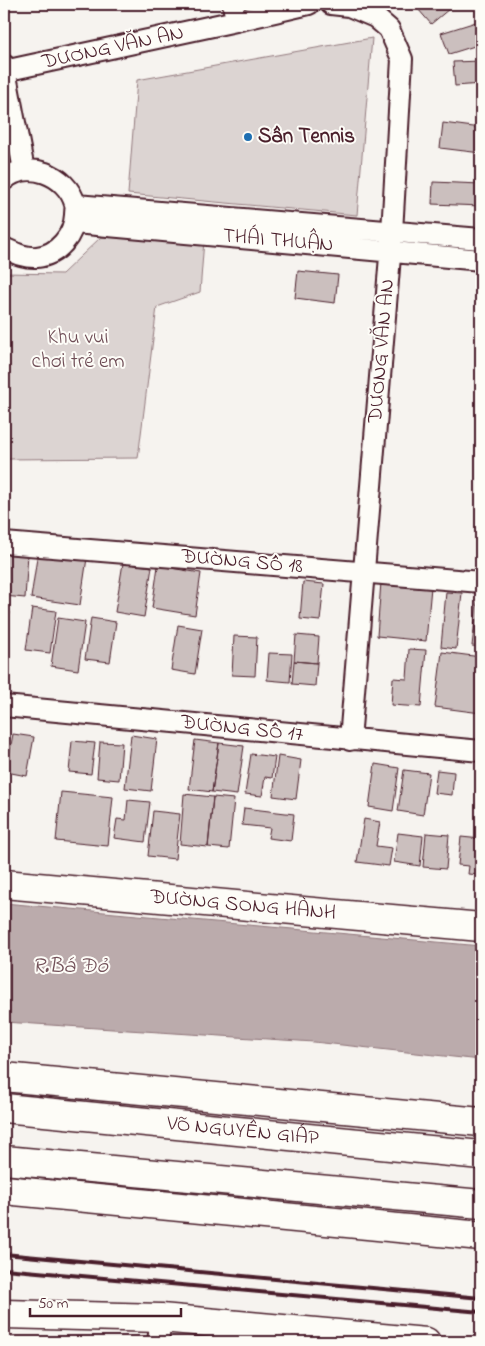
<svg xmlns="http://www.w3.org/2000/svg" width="485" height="1346" viewBox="0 0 485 1346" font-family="'Indie Flower',sans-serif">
  <rect width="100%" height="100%" fill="#f6f3ef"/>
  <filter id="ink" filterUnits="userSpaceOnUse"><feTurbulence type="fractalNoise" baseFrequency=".02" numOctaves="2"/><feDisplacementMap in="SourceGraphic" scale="10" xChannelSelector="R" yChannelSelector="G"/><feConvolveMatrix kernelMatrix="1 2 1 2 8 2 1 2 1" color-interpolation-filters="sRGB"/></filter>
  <g filter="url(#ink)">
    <path fill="#dcd4d2" stroke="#937a7e" d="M372,38L357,215L128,194L137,80Z
      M101,237L204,240L200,292L157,307L138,458L4,459V273L62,274Z"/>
    <path fill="#bbabac" stroke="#8e7378" d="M4,903L481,946V1060L314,1042L4,1022Z"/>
    <path fill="#cbbfbe" stroke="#4a1f2b" d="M424,4H455L431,24L418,9Z
      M476,22L481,36V44L449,54L441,33Z
      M481,61V84L455,86L453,62Z
      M443,123L481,128V153L440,148Z
      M433,182L481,184V206L432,204Z
      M298,271L338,275L335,303L295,298Z
      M481,335V376H479Z
      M38,551L87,558L80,605L31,598Z
      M4,552L28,554L25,598L4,596Z
      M123,563L152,567L144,617L115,612Z
      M158,566L201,573L195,615L152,608Z
      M303,582L324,584L320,621L300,619Z
      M381,582L431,587L426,641L377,636Z
      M446,592L462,593L456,649L441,647Z
      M478,595H481V647L472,646Z
      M32,608L56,611L50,653L26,650Z
      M4,611L10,612L5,649H4Z
      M58,618L85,622L78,670L51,666Z
      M91,618L116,622L110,662L85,659Z
      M178,625L202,629L195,674L171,670Z
      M296,635L319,637L317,663L294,661Z
      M234,636L257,637L255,676L232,675Z
      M409,649L426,650L421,707L391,705L393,678L407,679Z
      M442,652L481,657V713L435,707Z
      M269,653L292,654L290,682L267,680Z
      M294,661L317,663L315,686L292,684Z
      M13,734L34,737L27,776L6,772Z
      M131,735L157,739L151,791L125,788Z
      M195,740L219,743L212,792L189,789Z
      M72,741L95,743L91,774L69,772Z
      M100,742L122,743L119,780L97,778Z
      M219,743L244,746L237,795L212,792Z
      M251,754L275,757L272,778L265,777L262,796L245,794Z
      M278,756L301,760L296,799L273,796Z
      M375,764L399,768L393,811L369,807Z
      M404,770L429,773L423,815L398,811Z
      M437,770L454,772L452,795L434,793Z
      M61,792L113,797L108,846L56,841Z
      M184,794L213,797L208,847L180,844Z
      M213,797L234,799L229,849L208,847Z
      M128,800L150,802L145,842L114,838L117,819L126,820Z
      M244,808L294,814L291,841L268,838L270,828L242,825Z
      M153,811L180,814L175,859L148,856Z
      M364,819L380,822L376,846L392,848L389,866L357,862Z
      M398,833L423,836L420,866L394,862Z
      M426,833L449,835L446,869L423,867Z
      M461,837L481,839V875L468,874L469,866L458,865Z
      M4,1338L62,1342H4Z"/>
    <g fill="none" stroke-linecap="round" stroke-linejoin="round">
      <defs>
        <path id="street" d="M233,4L236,21
          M331,4L349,6L375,17L389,29L402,59L392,232L350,740
          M4,65L24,170
          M4,71L236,21L309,4
          M4,180C27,159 67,174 75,204C76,207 75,212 75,215C74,235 58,255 37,257C24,258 15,253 4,248
          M76,205L481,239
          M75,223L481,260
          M4,543L481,582
          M4,706L481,751
          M158,1342L161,1318"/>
        <g id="secondary">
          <path id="s1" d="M4,884L481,927"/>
          <path d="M4,1314L161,1318L426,1342"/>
        </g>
        <g id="highway">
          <path d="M4,1077L481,1122"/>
          <path id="s2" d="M4,1108L481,1155"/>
          <path d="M4,1160L481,1204"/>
          <path d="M4,1190L481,1236"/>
        </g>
      </defs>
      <use href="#street" stroke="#4a1f2b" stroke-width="24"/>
      <use href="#secondary" stroke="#4a1f2b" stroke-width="31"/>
      <use href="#highway" stroke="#4a1f2b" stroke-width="31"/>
      <use href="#street" stroke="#fdfcf7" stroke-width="20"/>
      <use href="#secondary" stroke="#fdfcf7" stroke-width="28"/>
      <use href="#highway" stroke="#fdfcf7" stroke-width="28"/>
      <path stroke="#4a1f2b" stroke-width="4" d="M4,1254L481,1298
        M4,1269L481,1312"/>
    </g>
  </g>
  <circle fill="#1f6fb2" stroke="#fdfcf7" stroke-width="2" cx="248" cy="137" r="5"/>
  <g text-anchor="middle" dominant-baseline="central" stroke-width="4" stroke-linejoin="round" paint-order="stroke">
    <g font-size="21" fill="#4a1f2b" stroke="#fdfcf7">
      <text transform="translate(113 48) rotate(-12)">DƯƠNG VĂN AN</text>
      <text transform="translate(278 241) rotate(5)">THÁI THUẬN</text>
      <text transform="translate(382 351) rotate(-85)">DƯƠNG VĂN AN</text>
      <text transform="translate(242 562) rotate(5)">ĐƯỜNG SỐ 18</text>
      <text transform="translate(242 729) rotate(6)">ĐƯỜNG SỐ 17</text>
      <text stroke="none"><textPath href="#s1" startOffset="240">ĐƯỜNG SONG HÀNH</textPath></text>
      <text stroke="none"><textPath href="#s2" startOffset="240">VÕ NGUYÊN GIÁP</textPath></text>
    </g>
    <g font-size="21" font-weight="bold" fill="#4a1f2b" stroke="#fdfcf7" text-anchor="start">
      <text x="258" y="137">Sân Tennis</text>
    </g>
    <g font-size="21" fill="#6e4c55" stroke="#fdfcf7">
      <text x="78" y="338">Khu vui<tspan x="78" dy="24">chơi trẻ em</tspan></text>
    </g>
    <g font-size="22" font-style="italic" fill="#725058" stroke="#fdfcf7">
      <text x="70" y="967">R.Bá Đỏ</text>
    </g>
  </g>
  <rect width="485" height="1346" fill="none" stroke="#fdfcf7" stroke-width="20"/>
  <rect x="10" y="10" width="465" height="1326" fill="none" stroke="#4a1f2b" stroke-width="2" filter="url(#ink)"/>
  <path d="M30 1308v8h151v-8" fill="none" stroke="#4a1f2b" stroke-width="2.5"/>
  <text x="38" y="1308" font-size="15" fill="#4a1f2b" stroke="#fdfcf7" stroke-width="4" paint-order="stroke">50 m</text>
</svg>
